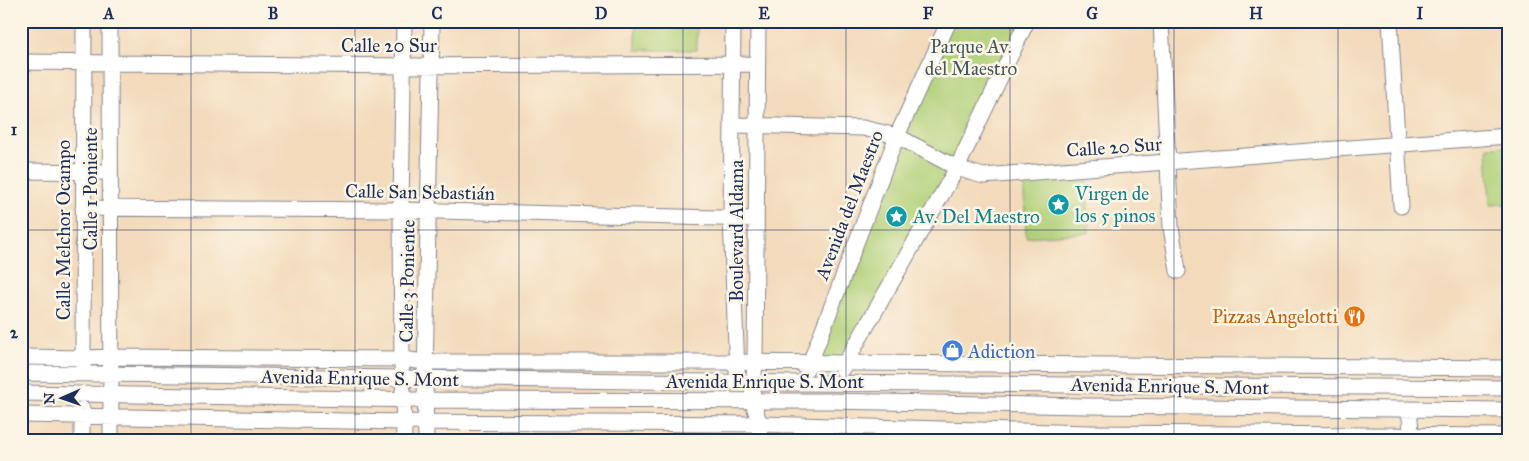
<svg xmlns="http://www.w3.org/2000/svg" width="1529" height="461" viewBox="0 0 1529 461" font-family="'IM FELL Great Primer',serif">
  <rect width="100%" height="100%" fill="#fcf5e5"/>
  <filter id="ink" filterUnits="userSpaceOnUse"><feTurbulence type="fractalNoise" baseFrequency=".02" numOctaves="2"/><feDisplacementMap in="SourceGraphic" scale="10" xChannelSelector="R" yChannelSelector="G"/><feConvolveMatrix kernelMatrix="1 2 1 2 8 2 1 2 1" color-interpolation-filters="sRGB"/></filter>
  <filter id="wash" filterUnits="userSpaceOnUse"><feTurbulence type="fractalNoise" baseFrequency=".0096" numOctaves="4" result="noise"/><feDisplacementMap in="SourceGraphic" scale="20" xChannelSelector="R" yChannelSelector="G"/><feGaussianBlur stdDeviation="1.12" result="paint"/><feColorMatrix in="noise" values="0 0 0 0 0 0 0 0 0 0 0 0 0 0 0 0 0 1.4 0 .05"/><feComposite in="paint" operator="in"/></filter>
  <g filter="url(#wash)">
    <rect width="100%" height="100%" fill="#f3dabb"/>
    <path fill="#b0d078" stroke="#66806b" d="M636,21H697V50H636Z
      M949,21H1027L846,363H810Z
      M1508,146V204L1490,205L1487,147Z
      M1086,168L1089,233L1026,237L1023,171Z"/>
  </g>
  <g filter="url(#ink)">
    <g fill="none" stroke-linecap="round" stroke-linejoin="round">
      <defs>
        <path id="minor" d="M110,21L111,440
          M733,21L731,218L737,372
          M758,21L755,362L752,400L760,424L759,440
          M1161,21L1171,227L1178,271
          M1390,21L1401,206
          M21,62L404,66L757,64
          M732,125L863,128L897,136L957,168L983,176L1508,136
          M21,171L110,172
          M83,208L401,210L756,219
          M21,357L83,358L111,357L402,359L425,362H736L1508,368
          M402,367L401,210L404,21
          M83,368L84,21
          M806,369L810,363L897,136L949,21
          M842,369L957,168L1027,21
          M21,373L797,383L1508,388
          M403,390L404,440
          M21,393L425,400L829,401L1085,406L1508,410
          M1409,409L1412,440
          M21,415L404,422L760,424L1090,433L1508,436
          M82,440V409
          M426,440L425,378L432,21"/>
      </defs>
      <use href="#minor" stroke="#87848c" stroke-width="17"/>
      <use href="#minor" stroke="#fff" stroke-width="15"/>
    </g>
  </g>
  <path fill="none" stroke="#1b2f5e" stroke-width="1" stroke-opacity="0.55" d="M191,21V440M355,21V440M519,21V440M683,21V440M846,21V440M1010,21V440M1174,21V440M1338,21V440M21,230H1508"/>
  <defs>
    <symbol id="sight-disc" viewBox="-11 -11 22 22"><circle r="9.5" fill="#0f9aa8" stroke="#fcf5e5"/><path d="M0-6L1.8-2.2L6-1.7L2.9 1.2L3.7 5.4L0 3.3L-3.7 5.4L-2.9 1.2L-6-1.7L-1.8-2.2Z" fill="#fff"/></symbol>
    <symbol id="restaurant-disc" viewBox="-11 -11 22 22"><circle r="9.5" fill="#e8710a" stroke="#fcf5e5"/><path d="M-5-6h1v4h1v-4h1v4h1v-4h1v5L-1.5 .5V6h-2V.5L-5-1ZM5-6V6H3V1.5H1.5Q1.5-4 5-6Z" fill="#fff"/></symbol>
    <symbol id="shop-disc" viewBox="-11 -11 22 22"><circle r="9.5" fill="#3f7fe0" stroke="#fcf5e5"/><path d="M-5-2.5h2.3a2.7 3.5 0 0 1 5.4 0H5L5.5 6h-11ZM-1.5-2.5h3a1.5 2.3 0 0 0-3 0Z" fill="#fff"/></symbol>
  </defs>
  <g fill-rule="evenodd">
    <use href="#sight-disc" x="1046" y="192" width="25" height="25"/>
    <use href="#sight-disc" x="884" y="204" width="25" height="25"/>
    <use href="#restaurant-disc" x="1342" y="304" width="25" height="25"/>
    <use href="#shop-disc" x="940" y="338" width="25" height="25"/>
  </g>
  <g text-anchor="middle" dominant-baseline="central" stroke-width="5" stroke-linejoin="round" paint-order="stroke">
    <g font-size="19" fill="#1b2f5e" stroke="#fcf5e5">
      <text x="389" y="45">Calle 20 Sur</text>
      <text transform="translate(1114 147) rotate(-4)">Calle 20 Sur</text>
      <text transform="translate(90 189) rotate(-90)">Calle 1 Poniente</text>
      <text transform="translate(420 192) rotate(1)">Calle San Sebastián</text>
      <text transform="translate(849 205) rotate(-69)">Avenida del Maestro</text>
      <text transform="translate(63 230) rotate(-90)">Calle Melchor Ocampo</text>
      <text transform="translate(736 231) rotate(-90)">Boulevard Aldama</text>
      <text transform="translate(407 281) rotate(-89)">Calle 3 Poniente</text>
      <text transform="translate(360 378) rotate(1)">Avenida Enrique S. Mont</text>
      <text x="765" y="381">Avenida Enrique S. Mont</text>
      <text transform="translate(1170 386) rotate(1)">Avenida Enrique S. Mont</text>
    </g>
    <g font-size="19" fill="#405764" stroke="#fcf5e5">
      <text x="971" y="46">Parque Av.<tspan x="971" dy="22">del Maestro</tspan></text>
    </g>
    <g font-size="19" fill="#0d838f" stroke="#fcf5e5" text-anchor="start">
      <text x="1075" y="193">Virgen de<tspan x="1075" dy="22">los 5 pinos</tspan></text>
      <text x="913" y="216">Av. Del Maestro</text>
    </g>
    <g font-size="19" fill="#c56008" stroke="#fcf5e5" text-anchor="end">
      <text x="1338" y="316">Pizzas Angelotti</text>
    </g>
    <g font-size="19" fill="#366cbe" stroke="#fcf5e5" text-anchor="start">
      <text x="968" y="351">Adiction</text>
    </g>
  </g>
  <rect width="1529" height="461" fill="none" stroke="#fcf5e5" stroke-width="55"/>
  <g transform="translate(62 398) rotate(268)" stroke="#fcf5e5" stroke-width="4" paint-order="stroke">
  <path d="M0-4L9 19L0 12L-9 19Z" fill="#1b2f5e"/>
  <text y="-8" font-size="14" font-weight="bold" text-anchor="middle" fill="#1b2f5e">N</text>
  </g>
  <rect x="28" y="28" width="1474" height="406" fill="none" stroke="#1b2f5e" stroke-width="2"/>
  <g font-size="16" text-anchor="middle" font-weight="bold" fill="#1b2f5e">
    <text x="109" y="19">A</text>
    <text x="273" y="19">B</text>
    <text x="437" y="19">C</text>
    <text x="601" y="19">D</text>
    <text x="764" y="19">E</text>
    <text x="928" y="19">F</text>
    <text x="1092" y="19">G</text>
    <text x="1256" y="19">H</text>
    <text x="1420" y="19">I</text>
    <text x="14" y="135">1</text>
    <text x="14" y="338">2</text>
  </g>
</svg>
